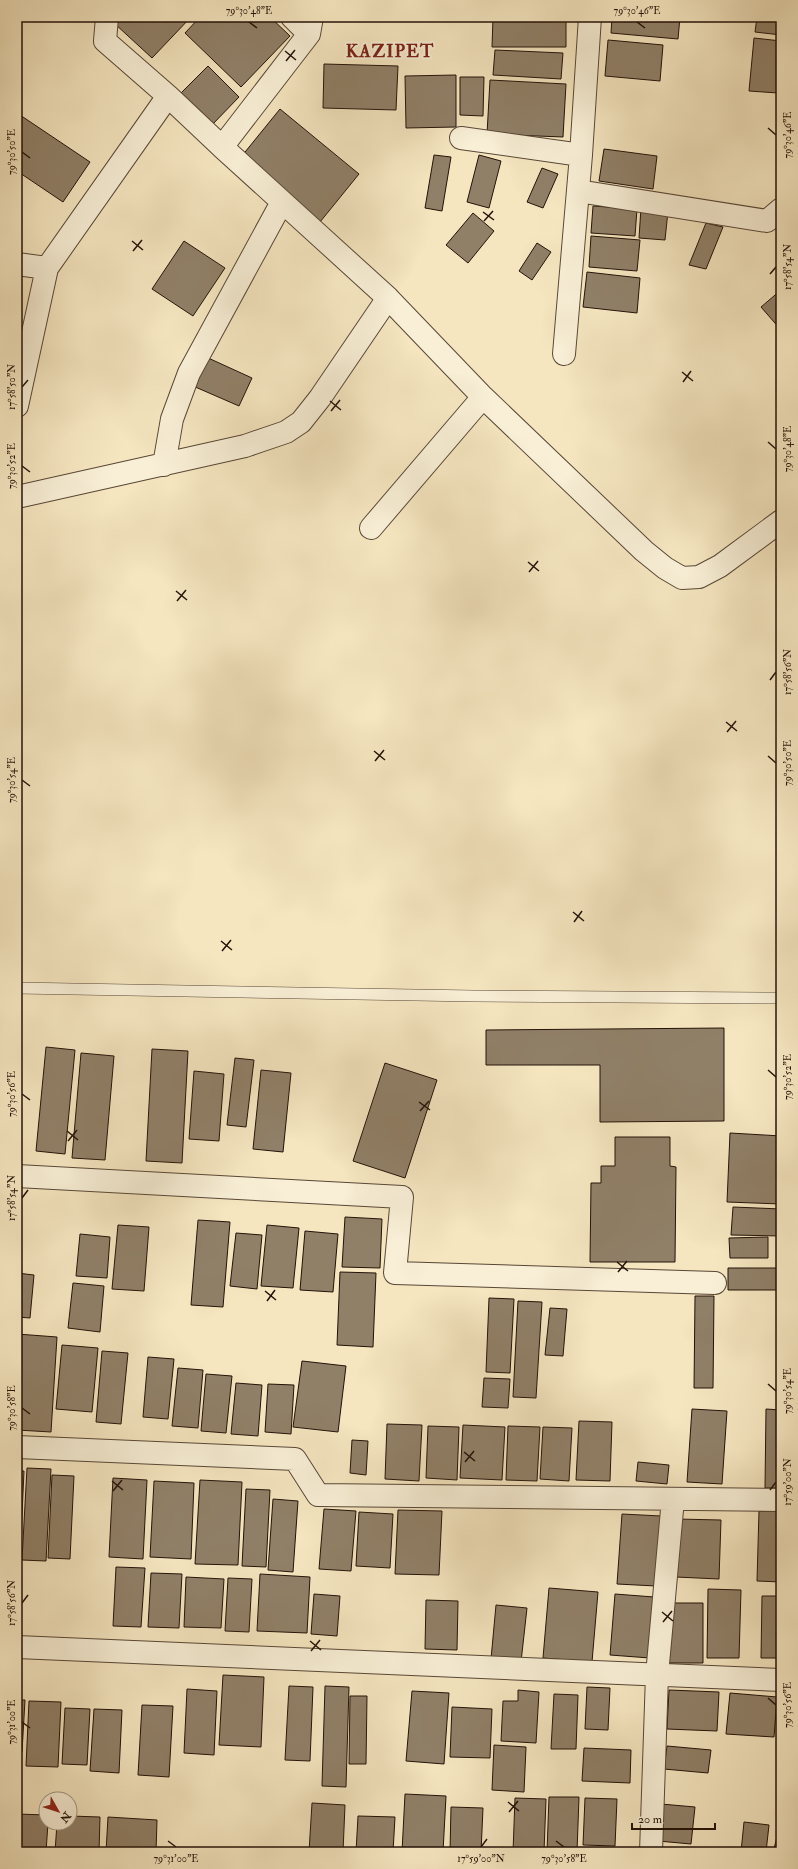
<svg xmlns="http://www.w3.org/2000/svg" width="798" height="1869" viewBox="0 0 798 1869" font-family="'IM FELL Double Pica',serif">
  <rect width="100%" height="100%" fill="#f5e6c0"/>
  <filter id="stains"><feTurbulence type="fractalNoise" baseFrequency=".005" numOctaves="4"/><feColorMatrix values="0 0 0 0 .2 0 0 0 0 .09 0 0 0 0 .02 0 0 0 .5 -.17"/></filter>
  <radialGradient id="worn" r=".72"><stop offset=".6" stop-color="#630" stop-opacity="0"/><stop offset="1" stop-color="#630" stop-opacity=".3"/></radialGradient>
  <path fill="#908068" stroke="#231208" d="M119,17H191L152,58L114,23Z
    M200,17H270L290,36L241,87L185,33Z
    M368,17H405V19Z
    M493,17H566V47H492Z
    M612,17H680L678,39L611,33Z
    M757,17H781V35L755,32Z
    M754,38L781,41L778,93L749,91Z
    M608,40L663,45L660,81L605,76Z
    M495,50L563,53L561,79L493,75Z
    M324,64L398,66L396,110L323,108Z
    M208,66L239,97L210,127L179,95Z
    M456,75V127L406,128L405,76Z
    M460,77H484L483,116L460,115Z
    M490,80L566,84L563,137L487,134Z
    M280,109L359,174L320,222L241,157Z
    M17,113L90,162L63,202L17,171Z
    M604,149L657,156L653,189L599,181Z
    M434,155L451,157L442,211L425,208Z
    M479,155L501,161L489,208L467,202Z
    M542,168L558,174L543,208L527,202Z
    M593,206L637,209L635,236L591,233Z
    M641,208L668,211L665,240L639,238Z
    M473,213L494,231L468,263L446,245Z
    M706,223L723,227L706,269L689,265Z
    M591,236L640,240L637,271L589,267Z
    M184,241L225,268L193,316L152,289Z
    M537,243L551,252L532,280L519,271Z
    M587,272L640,278L637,313L583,307Z
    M781,290V330L761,307Z
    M206,357L252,378L239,406L193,386Z
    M724,1028V1121L600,1122V1065H486V1030Z
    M46,1047L75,1050L65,1154L36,1151Z
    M152,1049L188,1051L182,1163L146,1161Z
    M81,1053L114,1056L105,1160L72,1158Z
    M235,1058L254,1060L246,1127L227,1125Z
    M385,1063L437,1080L405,1178L353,1161Z
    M261,1070L291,1073L283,1152L253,1149Z
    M194,1071L224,1074L219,1141L189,1139Z
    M730,1133L781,1136V1204L727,1202Z
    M615,1137H670V1166L676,1167L675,1262H590L591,1183H601V1166H615Z
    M733,1207L781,1209V1236L731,1235Z
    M345,1217L382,1219L380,1268L342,1267Z
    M198,1220L230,1222L223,1307L191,1305Z
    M118,1225L149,1227L144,1291L112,1289Z
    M267,1225L299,1228L293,1288L261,1286Z
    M305,1231L338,1234L333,1292L300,1290Z
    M236,1233L262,1235L257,1289L230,1286Z
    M80,1234L110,1237L107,1278L76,1276Z
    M768,1237V1258H730L729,1238Z
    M728,1268H781V1290H728Z
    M340,1272L376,1273L373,1347L337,1345Z
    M17,1273L34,1275L30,1318L17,1317Z
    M73,1283L104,1286L100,1332L68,1328Z
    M695,1296H714L713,1388H694Z
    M489,1298L514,1299L510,1373L486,1372Z
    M518,1301L542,1302L536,1398L513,1397Z
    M550,1308L567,1309L563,1356L545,1355Z
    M17,1334L57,1337L51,1432L17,1430Z
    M62,1345L98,1348L92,1412L56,1409Z
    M102,1351L128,1353L121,1424L96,1422Z
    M148,1357L174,1359L168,1419L143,1417Z
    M302,1361L346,1366L338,1432L293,1427Z
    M178,1368L203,1370L198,1428L172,1426Z
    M206,1374L232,1376L226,1433L201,1431Z
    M484,1378L510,1379L508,1408L482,1407Z
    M236,1383L262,1385L258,1436L231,1434Z
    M268,1384L294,1385L291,1434L265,1432Z
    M692,1409L727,1411L722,1484L687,1482Z
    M766,1409L781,1410V1488H765Z
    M579,1421L612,1422L610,1481L576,1480Z
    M387,1424L422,1425L419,1481L385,1479Z
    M463,1425L505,1427L502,1480L460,1478Z
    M428,1426L459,1427L457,1480L426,1478Z
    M508,1426L540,1427L537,1481L506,1480Z
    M543,1427L572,1428L569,1481L540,1479Z
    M352,1440L368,1441L366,1475L350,1473Z
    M638,1462L669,1465L667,1484L636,1481Z
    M27,1468L51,1469L46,1561L22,1560Z
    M17,1471H24L20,1559H17Z
    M52,1475L74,1476L70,1559L48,1558Z
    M113,1478L147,1480L143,1559L109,1557Z
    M200,1480L242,1482L238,1565L195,1564Z
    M154,1481L194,1483L191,1559L150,1557Z
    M246,1489L270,1490L266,1567L242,1566Z
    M273,1499L298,1501L293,1572L268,1570Z
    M324,1509L356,1511L351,1571L319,1569Z
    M398,1510L442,1511L439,1575L395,1574Z
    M759,1511H781V1582L757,1581Z
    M359,1512L393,1514L390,1568L356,1566Z
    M622,1514L661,1516L656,1586L617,1584Z
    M677,1519L721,1520L719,1579L676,1577Z
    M116,1567L145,1568L141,1627L113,1626Z
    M151,1573L182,1574L179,1628L148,1627Z
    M260,1574L310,1577L307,1633L257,1631Z
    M186,1577L224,1579L221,1628L184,1627Z
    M228,1578L252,1579L249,1632L225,1631Z
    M549,1588L598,1592L592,1662L543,1658Z
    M708,1589L741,1590L739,1658H707Z
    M314,1594L340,1596L337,1636L311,1634Z
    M615,1594L654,1597L650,1658L610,1655Z
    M762,1596H781V1658H761Z
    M426,1600L458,1601L457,1650L425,1649Z
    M669,1603H703V1663H669Z
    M496,1605L527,1608L521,1662L491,1659Z
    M223,1675L264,1677L261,1747L219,1745Z
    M289,1686L313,1687L310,1761L285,1760Z
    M325,1686L349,1687L346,1787L322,1786Z
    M587,1687L610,1688L608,1730L585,1729Z
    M187,1689L217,1691L214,1755L184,1753Z
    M518,1690L539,1692L536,1743L501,1741L503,1701H518Z
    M669,1690L719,1692L717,1731L667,1729Z
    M412,1691L449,1693L444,1764L406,1761Z
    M730,1693L777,1697L774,1737L726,1734Z
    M554,1694L578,1695L576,1749H551Z
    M350,1696H367L366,1764H349Z
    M17,1700H25L22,1752H17Z
    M29,1701L61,1702L58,1767L26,1766Z
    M142,1705L173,1706L169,1777L138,1775Z
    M452,1707L492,1709L490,1758L450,1757Z
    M65,1708L90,1709L87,1765L62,1764Z
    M94,1709L122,1710L119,1773L90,1771Z
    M494,1745L526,1747L524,1792L492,1790Z
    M667,1746L711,1750L708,1773L664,1769Z
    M584,1748L631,1750L630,1783L582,1781Z
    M405,1794L446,1796L443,1852H402Z
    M549,1797H579L577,1852H547Z
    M515,1798L546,1799L544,1852H513Z
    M585,1798L617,1799L615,1846L583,1845Z
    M312,1803L345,1805L343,1852H309Z
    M661,1804L695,1807L691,1844L658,1841Z
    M451,1807L483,1808L481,1852H450Z
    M17,1814L46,1815V1823H48L46,1852H17Z
    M70,1816L100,1817L99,1852H55L57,1823H70Z
    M358,1816L395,1817L393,1852H356Z
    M108,1817L157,1820L156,1852H106Z
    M744,1822L769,1825L766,1852H741Z
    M781,1823V1852H773Z
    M583,1849L636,1851V1852H583Z"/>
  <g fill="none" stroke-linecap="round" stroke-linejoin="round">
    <defs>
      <path id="service" d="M17,988L474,996L781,998"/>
      <path id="minor" d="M292,17L309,34
        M168,96L222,147L309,34L312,17
        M461,138L581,155
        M222,147L388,298L483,397L644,551L665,568L682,578L699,577L720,566L781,521
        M578,191L767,221L781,209
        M17,264L47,268
        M564,354L581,155L590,17
        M17,406L47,268L168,96L105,41L107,17
        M164,465L172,419L189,373L282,202
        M17,497L245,446L286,432L301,422L320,398L388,298
        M371,528L483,397
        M17,1176L402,1197L395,1273L715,1283
        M17,1447L295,1459L318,1495L781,1500
        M17,1647L781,1680
        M651,1852L657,1675L673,1499"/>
    </defs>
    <use href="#service" stroke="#584736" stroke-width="12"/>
    <use href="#minor" stroke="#584736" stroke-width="24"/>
    <use href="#service" stroke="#f8efd6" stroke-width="11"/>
    <use href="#minor" stroke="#f8efd6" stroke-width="22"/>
  </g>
  <path fill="none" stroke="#231208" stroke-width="1.5" d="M249,22L257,28M637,22L645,28M285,51L296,60M286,61L295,50M768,128L776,135M22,152L30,158M483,212L494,220M484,221L493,211M132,241L143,250M133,251L142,240M770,274L776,267M682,372L693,381M683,382L691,371M22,387L28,380M330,401L341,410M331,411L340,400M768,442L776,449M22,466L30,472M528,562L539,571M529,572L538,561M176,591L187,600M177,601L186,590M770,680L776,672M726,722L737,731M727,732L736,721M374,751L385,760M768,756L776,763M375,761L384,750M22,780L30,786M573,912L584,921M574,922L582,911M221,941L232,950M222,951L231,940M768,1070L776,1077M22,1094L30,1100M419,1102L430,1110M420,1111L429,1101M67,1131L78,1140M68,1141L77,1130M22,1198L28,1190M617,1262L628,1271M618,1272L627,1261M265,1291L276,1300M267,1301L275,1290M768,1384L776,1391M22,1408L30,1414M464,1452L475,1461M465,1462L474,1451M112,1481L123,1490M770,1490L776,1482M113,1491L122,1480M22,1603L28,1595M662,1612L673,1621M663,1622L672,1611M310,1641L321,1650M311,1651L320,1640M768,1698L776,1705M22,1722L30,1728M508,1802L519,1811M509,1812L518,1801M168,1841L176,1847M556,1841L564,1847M481,1847L487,1839"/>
  <g text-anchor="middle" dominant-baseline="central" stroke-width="4" stroke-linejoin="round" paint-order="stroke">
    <g font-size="18" font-weight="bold" letter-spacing="1" fill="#7a1f14" stroke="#f8efd6">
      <text x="390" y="51">KAZIPET</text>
    </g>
  </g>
  <rect width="798" height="1869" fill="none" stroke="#f5e6c0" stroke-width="44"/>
  <g transform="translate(58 1811) rotate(129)"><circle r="19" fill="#f8efd6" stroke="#a39784"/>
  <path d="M0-3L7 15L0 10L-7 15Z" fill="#8f2418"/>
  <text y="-6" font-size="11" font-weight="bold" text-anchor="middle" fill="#231208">N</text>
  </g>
  <path d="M632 1823v6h83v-6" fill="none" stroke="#231208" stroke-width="2"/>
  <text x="638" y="1823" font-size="12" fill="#231208" stroke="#f8efd6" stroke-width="3" paint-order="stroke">20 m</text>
  <rect x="22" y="22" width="754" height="1825" fill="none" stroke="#231208" stroke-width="1.5"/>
  <g font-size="10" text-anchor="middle" fill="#231208">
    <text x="249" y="14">79°30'48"E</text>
    <text x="637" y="14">79°30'46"E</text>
    <text transform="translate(787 135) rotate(-90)" y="4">79°30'46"E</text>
    <text transform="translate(11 152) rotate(-90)" y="4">79°30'50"E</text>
    <text transform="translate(787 267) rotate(-90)" y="4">17°58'54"N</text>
    <text transform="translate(11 387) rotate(-90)" y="4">17°58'50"N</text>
    <text transform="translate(787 449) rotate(-90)" y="4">79°30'48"E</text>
    <text transform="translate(11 466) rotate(-90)" y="4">79°30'52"E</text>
    <text transform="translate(787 672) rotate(-90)" y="4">17°58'56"N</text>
    <text transform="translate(787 763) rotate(-90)" y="4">79°30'50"E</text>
    <text transform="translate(11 780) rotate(-90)" y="4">79°30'54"E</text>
    <text transform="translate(787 1077) rotate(-90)" y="4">79°30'52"E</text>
    <text transform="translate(11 1094) rotate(-90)" y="4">79°30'56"E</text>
    <text transform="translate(11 1198) rotate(-90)" y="4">17°58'54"N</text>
    <text transform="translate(787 1391) rotate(-90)" y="4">79°30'54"E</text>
    <text transform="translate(11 1408) rotate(-90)" y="4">79°30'58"E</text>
    <text transform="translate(787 1482) rotate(-90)" y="4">17°59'00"N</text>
    <text transform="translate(11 1603) rotate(-90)" y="4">17°58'56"N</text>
    <text transform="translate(787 1705) rotate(-90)" y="4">79°30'56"E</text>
    <text transform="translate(11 1722) rotate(-90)" y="4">79°31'00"E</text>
    <text x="176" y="1862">79°31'00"E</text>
    <text x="481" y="1862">17°59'00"N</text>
    <text x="564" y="1862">79°30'58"E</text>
  </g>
  <rect width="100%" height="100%" filter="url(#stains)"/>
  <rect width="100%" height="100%" fill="url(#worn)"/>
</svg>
